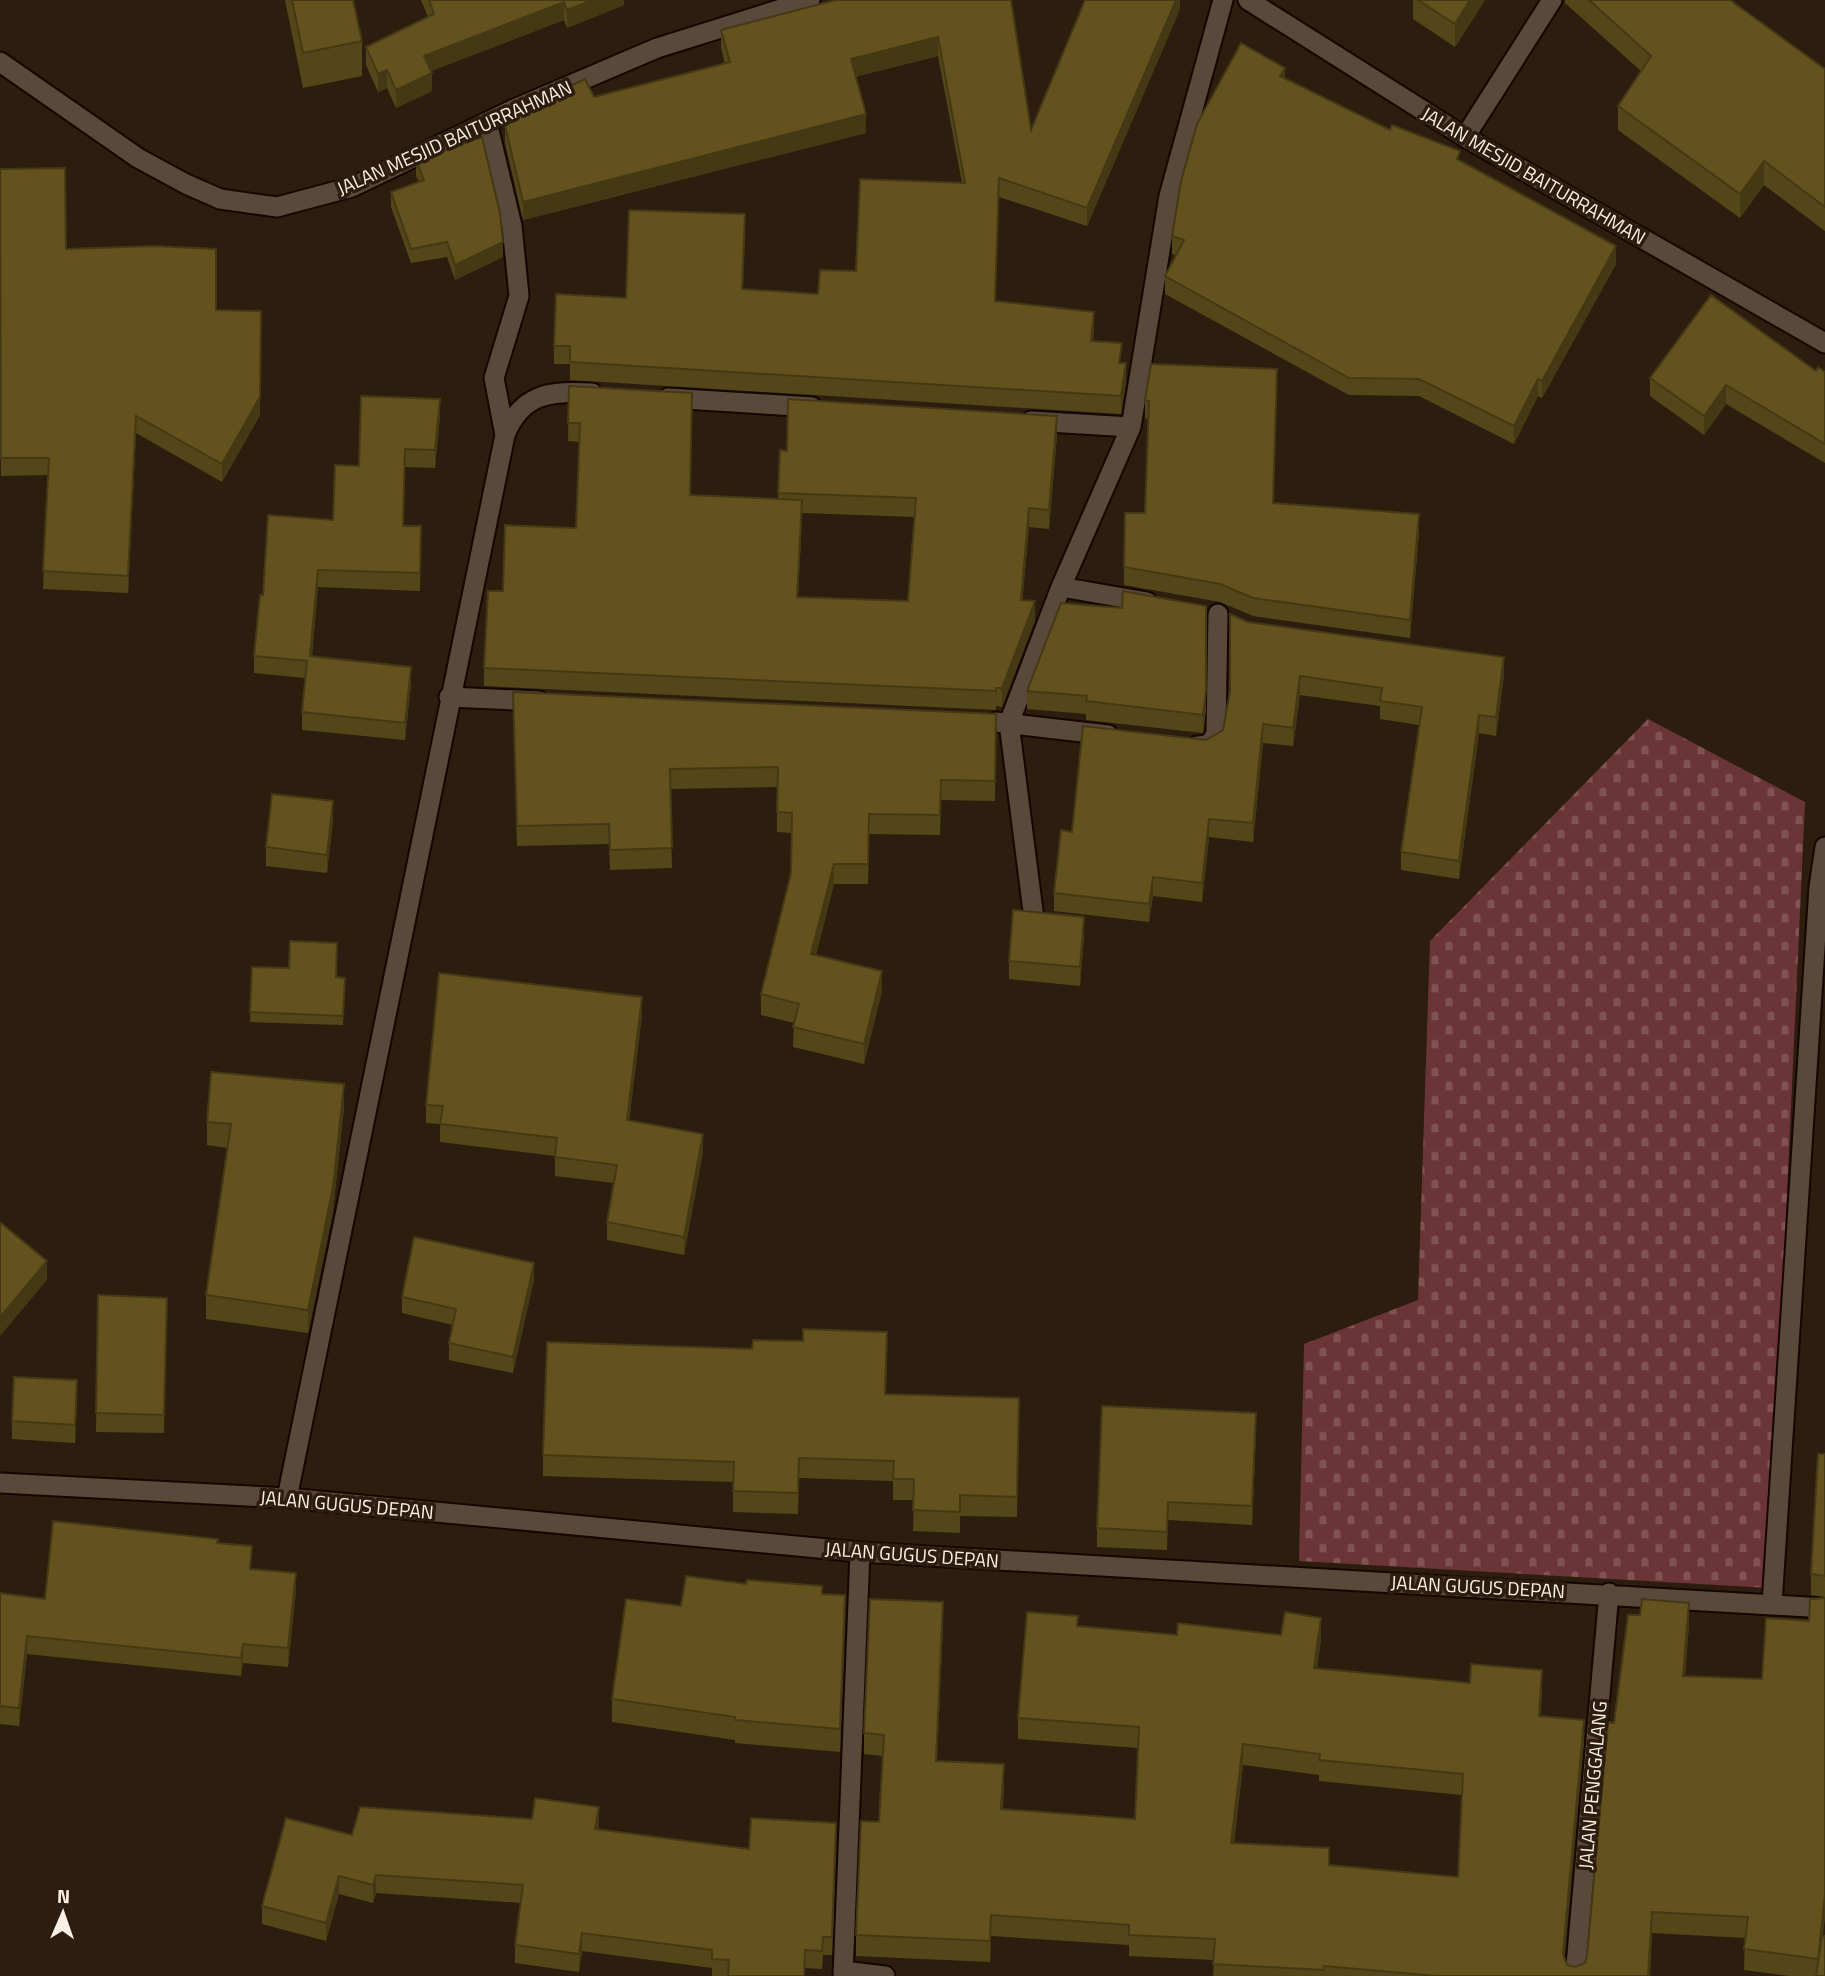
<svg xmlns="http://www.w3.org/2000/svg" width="1825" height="1976" viewBox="0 0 1825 1976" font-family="'Titillium Web',sans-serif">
  <defs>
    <pattern id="cemetery-stones" width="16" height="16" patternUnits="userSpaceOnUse" patternTransform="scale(1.75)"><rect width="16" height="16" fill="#6b3437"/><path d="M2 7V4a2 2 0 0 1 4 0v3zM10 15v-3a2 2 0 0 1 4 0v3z" fill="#815254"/></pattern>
  </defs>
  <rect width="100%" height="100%" fill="#2c1d0f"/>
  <path fill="url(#cemetery-stones)" d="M1648,719L1805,802L1769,1588L1299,1561L1304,1344L1418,1300L1430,941Z"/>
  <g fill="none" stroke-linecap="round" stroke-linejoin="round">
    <defs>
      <path id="minor" d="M1248,0L1465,137L1825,343
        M0,62L138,158L186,184L220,199L277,207L352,187L512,110L657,48L810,0
        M487,122L512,226L519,296L494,378L505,435
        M1465,137L1552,0
        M668,398L812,407
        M1031,421L1131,427
        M1061,587L1147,602
        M449,697L539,701
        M996,722L1108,735
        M1197,746C1208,746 1213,743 1216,732L1218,614
        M1034,919L1009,723L1061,587L1131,427L1169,196L1223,0
        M0,1483L287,1498L860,1552L1825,1608
        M287,1498L505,435C522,393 550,391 592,393
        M1772,1604L1819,887L1825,847
        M843,1971L885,1976
        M843,1976L860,1552
        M1575,1976L1609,1593"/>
    </defs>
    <use href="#minor" stroke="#140700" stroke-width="23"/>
    <use href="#minor" stroke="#5a493a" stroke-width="19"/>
  </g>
  <path fill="#55461a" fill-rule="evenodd" d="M285,0H353L362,41V76L303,88Z
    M421,0H624V5L567,28L564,20L431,71L432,91L396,108L387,88L378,92L366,65V47L428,17Z
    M831,0H1011L1031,130L1180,0V9L1087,226L999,197L995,301L1094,331L1093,341L1121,363L1126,381L1121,414L570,380V364H554V346L626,298L745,232L743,289L818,294L856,271L962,183L938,56L856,76L866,133L523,220L505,143V125L508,124V115L594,97L725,64L721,48V30L831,1Z
    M1413,0H1485L1455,47L1413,19Z
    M1565,0H1730L1825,69V231L1764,185L1740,218L1618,130V106L1641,71L1565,3Z
    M1285,78L1390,130L1460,161L1616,264L1542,398L1538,396L1514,444L1419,396L1349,395L1165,294V276L1176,255L1172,254V236Z
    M416,161L503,257L455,280L447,257L411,263L391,207V192L419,182L416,176Z
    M66,249L216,310L260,415L222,482L136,433L128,593L43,589L48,475L1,476L0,418Z
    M1816,371L1825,372V463L1726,404L1704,435L1650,396V378Z
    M569,386L690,495L778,499L780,450L1057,435L1049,529L1029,527L1022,600L1035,620L1002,707L996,706V710L484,686V668L503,591L576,528L579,442L568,441ZM802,513L915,517L908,601L798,597Z
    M1277,387L1273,503L1419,532L1410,638L1253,616L1220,602L1124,585V567L1145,513L1148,419L1145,418V400Z
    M440,416L435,468L405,467L403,526L421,544L420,591L318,587L312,656L411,684L405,740L302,730V712L305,678L254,673V656L263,595L333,520L359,466Z
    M1061,603L1206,709L1203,733L1086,720V714L1027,709V691Z
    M1248,622L1504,675L1496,736L1479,733L1459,879L1401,870V852L1419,725L1380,719V706L1300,695L1293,746L1263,743L1253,842L1209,837L1202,902L1153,896L1149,922L1054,911V893L1072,832L1206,740L1223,730Z
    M513,712L996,714L995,801L941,800L940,835L869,834L868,884H834L816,955L882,991L864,1064L793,1047L794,1023L761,1015V994L791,873L792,833L777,832V787L670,789L672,868L610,870L609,844L517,846Z
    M333,820L327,873L266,866V847Z
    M1084,936L1080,986L1009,979V961Z
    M252,967L345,978L343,1025L250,1022Z
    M642,1015L629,1121L703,1152L684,1255L607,1240V1222L614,1183L555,1176V1156L440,1142V1124L426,1123V1105Z
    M344,1107L333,1211L308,1333L206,1319V1295L227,1148L207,1145V1122Z
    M534,1280L513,1373L449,1360V1343L453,1325L402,1313V1297Z
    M98,1295L167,1298L164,1433L96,1432Z
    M752,1349L887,1353L886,1394L1019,1418L1017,1517L960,1516V1533L913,1531L914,1500H893V1481L799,1478L798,1514L733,1512V1482L543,1476V1455Z
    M77,1399L75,1443L12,1439V1421Z
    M1256,1432L1252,1525L1168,1520L1167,1550L1097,1547V1528Z
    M1825,1454V1597L1811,1595V1574Z
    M218,1543L251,1569L296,1591L288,1667L243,1663L241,1676L27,1654L19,1726L0,1724V1593L45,1599Z
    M822,1594L845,1618L840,1752L735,1743V1740L612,1722V1699L681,1606Z
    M1825,1598V1915L1823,1936L1825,1976H1789L1744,1970L1745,1938L1652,1933L1650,1976H1213L1214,1960L1129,1956V1945L991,1936L990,1962L856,1956V1935L879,1822L883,1756L864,1754V1733L943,1623L937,1761L1004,1785L1003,1809L1135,1819L1138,1748L1018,1739V1718L1078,1626L1177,1635H1281L1321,1639L1317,1668L1542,1691L1540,1716L1584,1741L1564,1958L1567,1965L1575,1967L1585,1963L1587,1956L1614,1723L1689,1624L1685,1676L1762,1679L1809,1621ZM1243,1765L1319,1775V1781L1462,1795L1458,1877L1329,1865L1234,1843Z
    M599,1825L598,1829L749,1849L836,1840L832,1955H823L822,1969L805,1968V1976H712V1968L582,1951L579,1972L515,1963V1945L521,1903L376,1893L373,1903L339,1894L326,1941L262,1924V1906L352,1835Z"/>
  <path fill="#453915" d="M592,0H624V5L567,28V10Z
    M1176,0H1180V9L1087,226V208Z
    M1470,0H1485L1455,47V24Z
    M564,2V20L424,74V56Z
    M938,37V56L851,78V59Z
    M1285,68V85L1280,76Z
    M387,70V88L378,92V74Z
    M432,73V91L396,108V90Z
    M866,114V133L523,220V202Z
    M1764,161V185L1740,218V194Z
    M503,242V257L455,280V265Z
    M1616,246V264L1542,398V381Z
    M261,311L260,415L222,482V464Z
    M1094,312V331L1091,359V341Z
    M1126,363V381L1121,414V396Z
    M1538,379V396L1514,444V426Z
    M1726,385V404L1704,435V416Z
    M440,399V416L435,468V450Z
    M136,416V433L128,593V576Z
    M1057,416V435L1049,529V510Z
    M802,500V519L797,616V597Z
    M1029,508V527L1021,618V600Z
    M1419,514V532L1410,638V620Z
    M318,570V587L310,673V656Z
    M1035,601V620L1002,707V688Z
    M1504,657V675L1496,736V717Z
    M411,667V684L405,740V723Z
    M1300,676V695L1293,746V728Z
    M1206,691V709L1203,733V715Z
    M1479,715V733L1459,879V861Z
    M1263,724V743L1253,842V823Z
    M333,801V820L327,873V855Z
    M1209,819V837L1202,902V883Z
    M834,864V884L811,974V954Z
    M1153,877V896L1149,922V904Z
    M1084,917V936L1080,986V967Z
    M882,971V991L864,1064V1044Z
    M642,997V1015L627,1138V1120Z
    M344,1084V1107L333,1211L308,1333V1310Z
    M703,1134V1152L684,1255V1237Z
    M47,1261V1280L0,1336V1317Z
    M534,1263V1280L513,1373V1357Z
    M77,1380V1399L75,1443V1425Z
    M1256,1413V1432L1252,1525V1506Z
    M296,1573V1591L288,1667V1648Z
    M845,1595V1618L840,1752V1729Z
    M943,1602V1623L936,1781V1761Z
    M1689,1603V1624L1683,1697V1676Z
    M1321,1618V1639L1314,1689V1668Z
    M27,1636V1654L19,1726V1708Z
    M243,1644V1663L241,1676V1658Z
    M1542,1670V1691L1539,1736V1716Z
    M1584,1720V1741L1563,1975V1954Z
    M1243,1744V1765L1231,1864V1843Z
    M1004,1764V1785L1001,1830V1809Z
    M599,1807V1825L595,1846V1829Z
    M836,1823V1840L832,1955V1937Z
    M376,1875V1893L373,1903V1885Z
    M339,1876V1894L326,1941V1923Z
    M1825,1894V1915L1818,1976V1959Z
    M1652,1912L1650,1976H1648Z
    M991,1915V1936L990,1962V1941Z
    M582,1933V1951L579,1972V1954Z"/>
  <path fill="#63511e" stroke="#453915" stroke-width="2" fill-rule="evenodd" d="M292,0H353L362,41L303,53Z
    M429,0H592L567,10L564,2L424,56L432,73L396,90L387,70L378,74L366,47L434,14Z
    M836,0H1011L1031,130L1085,0H1176L1087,208L999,178L995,301L1094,312L1091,341L1122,343L1119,363H1126L1121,396L570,362V346H554L556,294L626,298L629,210L745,214L742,289L818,294L820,270L856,271L860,179L965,183L938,37L851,59L866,114L523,202L505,125L512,122L508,115L585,79L594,97L730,62L721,30Z
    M1418,0H1470L1455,24Z
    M1589,0H1730L1825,69V207L1764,161L1740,194L1618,106L1651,56Z
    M1241,43L1285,68L1280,76L1390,130L1392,125L1460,151L1457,159L1616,246L1542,381L1538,379L1514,426L1419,379L1349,378L1165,276L1184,240L1172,236L1181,181L1197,124Z
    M482,137L500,213L503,242L455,265L447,242L411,249L391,192L424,180L416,161Z
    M65,168L66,249L154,246L216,249V310L261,311L260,397L222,464L136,416L128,576L43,571L49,458H1L0,169Z
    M1711,295L1816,371L1818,367L1825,372V444L1726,385L1704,416L1650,378Z
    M1151,364L1277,369L1273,503L1419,514L1410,620L1253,598L1220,584L1124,567L1125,513H1145L1149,401L1145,400Z
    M569,386L692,393L690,495L802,500L797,597L908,601L916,498L778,493L780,450L787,451L788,399L1057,416L1049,510L1029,508L1021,600L1035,601L1002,688H996V691L484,668L488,591H503L505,525L576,528L580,423H568Z
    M361,396L440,399L435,450L405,449L403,526H421L420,573L318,570L310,656L411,667L405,723L302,712L307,661L254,656L260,595H263L268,515L333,520L335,465L359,466Z
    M1123,591L1206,606V691L1203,715L1086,701L1087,696L1027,691L1061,603L1122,608Z
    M1230,614L1248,622L1504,657L1496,717L1479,715L1459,861L1401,852L1422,707L1380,701L1382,688L1300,676L1293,728L1263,724L1253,823L1209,819L1202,883L1153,877L1149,904L1054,893L1061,830L1072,832L1083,726L1206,740L1223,730L1230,692Z
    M513,692L996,714L995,781L941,780L940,815L869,814L868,864H834L811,954L882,971L864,1044L793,1027L799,1004L761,994L791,873L792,813L777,812L778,767L670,769L672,848L610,850L609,824L517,826Z
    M272,794L333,801L327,855L266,847Z
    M1013,910L1084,917L1080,967L1009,961Z
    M290,941L337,943L336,977L345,978L343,1016L250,1012L252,967L289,968Z
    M439,973L642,997L627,1120L703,1134L684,1237L607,1222L617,1165L555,1157L557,1138L440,1124L443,1106L426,1105Z
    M211,1072L344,1084L333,1187L308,1310L206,1295L231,1124L207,1122Z
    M1,1223L47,1261L0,1317V1224Z
    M414,1237L534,1263L513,1357L449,1343L456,1309L402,1297Z
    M98,1295L167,1298L164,1415L96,1413Z
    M803,1329L887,1332L885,1394L1019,1398L1017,1497L960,1495V1512L913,1510L914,1479H893L894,1461L799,1458L798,1493L733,1491L734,1462L543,1455L547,1342L752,1349L753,1340L803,1341Z
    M14,1377L77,1380L75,1425L12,1421Z
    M1102,1406L1256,1413L1252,1506L1168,1502L1167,1532L1097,1528Z
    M1818,1454H1825V1576L1811,1574Z
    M53,1521L218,1539L217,1543L252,1546L250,1569L296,1573L288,1648L243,1644L241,1658L27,1636L19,1708L0,1706V1593L45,1599Z
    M686,1576L746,1584L747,1580L822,1586V1594L845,1595L840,1729L735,1720V1717L612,1699L626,1599L681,1606Z
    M1825,1598V1894L1818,1959L1744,1949L1748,1917L1652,1912L1648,1976H1437L1324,1966L1323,1970L1213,1964L1215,1939L1129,1935V1925L991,1915L990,1941L856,1935L861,1821L879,1822L884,1735L864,1733L870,1599L943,1602L936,1761L1004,1764L1001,1809L1135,1819L1139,1727L1018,1718L1027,1612L1078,1616L1077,1626L1177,1635L1178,1623L1281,1635L1285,1612L1321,1618L1314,1668L1470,1683L1471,1664L1542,1670L1539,1716L1584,1720L1563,1954L1567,1965L1575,1967L1585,1963L1587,1956L1608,1722L1614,1723L1628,1615H1640L1642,1599L1689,1603L1683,1676L1762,1679L1766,1618L1809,1621L1810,1599ZM1243,1744L1320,1754L1319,1760L1463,1774L1458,1877L1329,1865V1848L1231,1843Z
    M535,1798L599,1807L595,1829L749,1849L751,1818L836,1823L832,1937H823L822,1951L805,1950L804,1976H728L729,1960L712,1959V1950L582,1933L579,1954L515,1945L523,1885L376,1875L373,1885L339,1876L326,1923L262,1906L286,1818L352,1835L360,1807L532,1819Z
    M1822,1936H1825V1976H1816Z"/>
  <g text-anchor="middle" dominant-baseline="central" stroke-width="7" stroke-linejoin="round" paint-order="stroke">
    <g font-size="19" fill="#faf0e6" stroke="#2c1d0f">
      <text transform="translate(454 137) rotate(-24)">JALAN MESJID BAITURRAHMAN</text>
      <text transform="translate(1534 175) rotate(30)">JALAN MESJID BAITURRAHMAN</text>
      <text transform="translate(347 1504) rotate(5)">JALAN GUGUS DEPAN</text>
      <text transform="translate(912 1554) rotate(4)">JALAN GUGUS DEPAN</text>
      <text transform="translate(1478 1586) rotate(3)">JALAN GUGUS DEPAN</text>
      <text transform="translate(1592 1785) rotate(-85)">JALAN PENGGALANG</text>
    </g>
  </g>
  <g transform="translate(63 1913) rotate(2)" stroke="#2c1d0f" stroke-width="5" paint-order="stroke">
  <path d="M0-5L12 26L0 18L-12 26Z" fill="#faf0e6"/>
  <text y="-10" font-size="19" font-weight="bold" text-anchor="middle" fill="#faf0e6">N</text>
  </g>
</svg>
